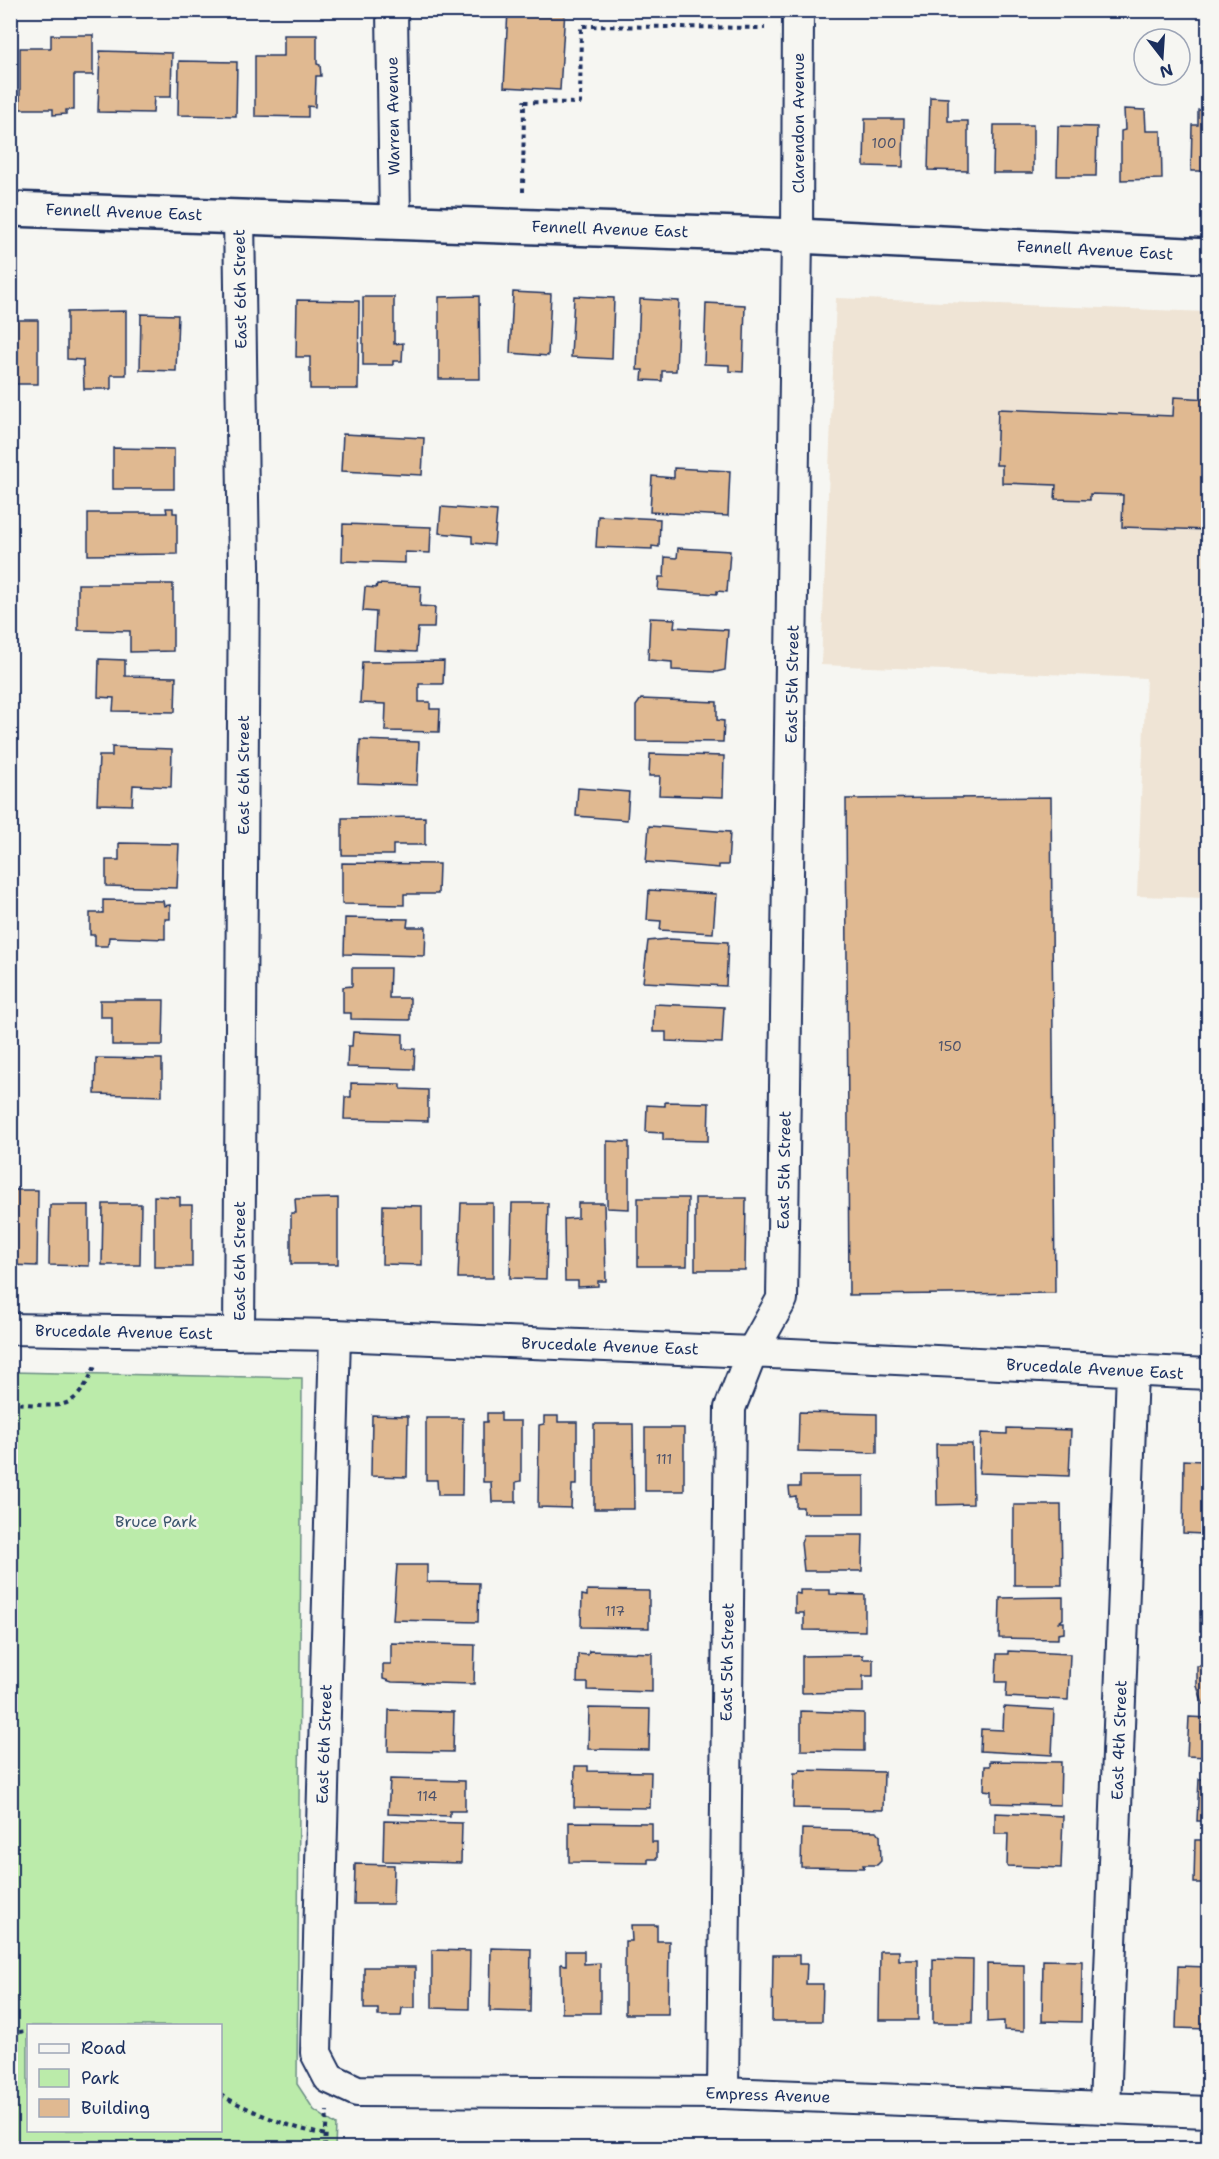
<svg xmlns="http://www.w3.org/2000/svg" width="1219" height="2159" viewBox="0 0 1219 2159" font-family="'Shantell Sans',sans-serif">
  <rect width="100%" height="100%" fill="#f6f6f2"/>
  <filter id="ink" filterUnits="userSpaceOnUse"><feTurbulence type="fractalNoise" baseFrequency=".0167" numOctaves="2"/><feDisplacementMap in="SourceGraphic" scale="12" xChannelSelector="R" yChannelSelector="G"/><feConvolveMatrix kernelMatrix="1 2 1 2 8 2 1 2 1" color-interpolation-filters="sRGB"/></filter>
  <g filter="url(#ink)">
    <path fill="#efe4d5" d="M836,298L1208,312V898L1137,896L1146,678L821,665Z"/>
    <path fill="#bbebaa" stroke="#6b8d84" stroke-width="1.5" fill-rule="evenodd" d="M11,1372L302,1378L297,2084L314,2110L336,2125L335,2148H11ZM28,2026H220V2130H28Z"/>
    <path fill="#e0b991" stroke="#1b2f5e" stroke-width="1.5" d="M508,10H565L560,90L504,87Z
      M612,10H664V16L612,13Z
      M51,35H93V75H74V110H66V114L53,115V109H20V48H51Z
      M284,35H317V64L320,65L321,76H316L315,107L308,106V117L255,116V56H284Z
      M100,51L172,53L171,97H154L153,113L98,112Z
      M179,61L237,62L236,116L178,115Z
      M930,97L948,98V121H968V171L928,170Z
      M1124,109L1145,110L1146,131H1161L1162,179L1121,180V131L1125,130Z
      M1198,110H1208V171H1191L1192,125H1198Z
      M865,119H904L903,167L864,166Z
      M994,125H1033V173H993Z
      M1058,126L1097,127L1096,176H1057Z
      M513,292L551,294L548,356L510,353Z
      M479,296L480,379H439V297Z
      M574,296L614,298L612,359L571,357Z
      M363,297H394V344L403,343L402,361H393V365H363Z
      M640,299L679,301L676,371H662V381L642,380L643,370H637Z
      M297,300L359,301L358,389H310V357H296Z
      M706,303L745,305L743,372L729,371V365L704,364Z
      M126,311V375H111V389H84L83,360L67,359V312Z
      M141,314L178,315L176,371L140,370Z
      M10,320H38V384H10Z
      M1174,397L1208,399V530L1122,527L1123,495L1090,494V500L1055,499L1056,485L1002,483V465H996L998,409L1173,416Z
      M343,434L424,438L422,475L341,471Z
      M113,448L174,449V489H113Z
      M674,468L730,471L728,516L650,512L652,476L674,478Z
      M441,507L497,511L494,545L472,543V536L439,533Z
      M166,508H173V513H177V554L88,555V513H167Z
      M598,516L660,519L659,547L652,546V549L596,547Z
      M343,524L431,527L430,553L405,552V563L342,561Z
      M678,548L730,551L727,592L717,591V594L658,590L659,577H664L665,557L677,558Z
      M78,584H173V651L130,652V631L78,630Z
      M377,584L421,586L420,606L435,607L434,628H418L416,652L374,650L376,612L363,611L365,587L376,588Z
      M650,618L675,619L674,627L728,630L725,670L716,672L672,670V662L648,660Z
      M99,659L125,660V676L176,677L175,712L113,711L114,698L98,697Z
      M444,661L443,684H419V702H430V709H440L439,732L385,731L386,704L360,703L362,662Z
      M641,699L717,702V720L724,721L723,742L636,741V706Z
      M360,740L419,742L417,785L358,783Z
      M112,747L172,749L171,787L133,785L132,805L97,804L99,756H112Z
      M650,754L724,756L723,797L659,795L660,776H649Z
      M578,788L629,792L627,820L576,816Z
      M1051,797L1055,1293L849,1295L846,799Z
      M425,817V845H393V855H342V818Z
      M649,826L730,832L728,865H719V868L646,862Z
      M119,843L179,844L177,888L106,886V860H119Z
      M342,863L439,864L438,894H404V905L342,904Z
      M649,890L716,894L713,933L660,930L661,921L647,920Z
      M103,900L163,901L164,906L170,905V919H165V939L109,937L108,946H95V935H90V913H103Z
      M345,918L408,919L407,927H426L425,956L344,954Z
      M668,939L728,942L726,986L643,982L648,941Z
      M352,968H390L389,998H410V1020L351,1019V1013H343V987L352,986Z
      M100,1000H164L163,1045H112V1017H100Z
      M654,1004L724,1007L722,1043L666,1041V1032H653Z
      M353,1032L403,1034V1049H415L414,1069L347,1067L348,1046H352Z
      M96,1058L162,1059V1096L95,1094Z
      M351,1083L401,1084V1089L428,1090V1121L344,1119L345,1097H351Z
      M665,1102L709,1103L708,1141L663,1140V1133L646,1132L647,1105L665,1106Z
      M607,1141L629,1142V1209L607,1208Z
      M10,1190H38L37,1266L10,1265Z
      M154,1196L180,1197V1205H192V1267H154Z
      M338,1198V1264H291V1213H296L295,1199Z
      M638,1198H688L687,1266H638Z
      M695,1198H746L745,1270H695Z
      M461,1203H493V1278H458Z
      M512,1203H548L546,1279L510,1278Z
      M578,1203H604L606,1281H598V1286L578,1287V1281H565L564,1219L578,1218Z
      M103,1204H141L140,1265H102Z
      M50,1205H89V1266L49,1265Z
      M383,1205L422,1206V1265L382,1264Z
      M799,1412L877,1414V1453L798,1451Z
      M487,1413H501V1421H521V1481L516,1482V1502H492L491,1482H483V1422H487Z
      M372,1415L408,1416L407,1477L371,1476Z
      M544,1416H558V1422H577V1485H572L571,1508L538,1507L539,1425L544,1424Z
      M426,1418H463L462,1495H438L437,1480H426Z
      M594,1424H633L634,1509H594Z
      M645,1428H684V1491H645Z
      M1007,1428L1071,1430L1069,1476L979,1473L981,1433L1007,1434Z
      M936,1444H972L973,1504L937,1505Z
      M1202,1452H1208V1540H1203V1534L1183,1533L1184,1460L1202,1461Z
      M800,1476H864V1513H803V1507H796V1496L790,1497L789,1487H800Z
      M1014,1505H1061L1062,1585H1014Z
      M804,1535H863L862,1571H804L801,1543Z
      M397,1565H427V1582L479,1583L478,1622L393,1620Z
      M587,1590L649,1591V1628L581,1627L582,1595L587,1596Z
      M800,1590H830V1594L865,1595V1631L804,1630V1613H795V1593L800,1594Z
      M1063,1597V1619L1059,1622H1064V1633L1058,1634V1639L999,1638L1000,1598Z
      M1200,1611H1208V1650H1206L1207,1631H1200Z
      M391,1643L475,1645L474,1684L392,1682L383,1679V1664H391Z
      M589,1651L652,1653V1692L588,1690V1683H577L578,1654L588,1655Z
      M1008,1651L1070,1654L1068,1700L1006,1697L1007,1682H996L997,1654H1008Z
      M863,1655V1659H873V1676H863V1692L802,1693V1656Z
      M1197,1666H1208V1704H1203L1197,1686Z
      M1004,1707L1054,1710L1052,1755L980,1751L981,1729L1003,1730Z
      M589,1708L650,1709L649,1750L588,1749Z
      M389,1710L454,1712L453,1752L388,1751Z
      M801,1711L864,1713V1751L801,1750Z
      M1189,1717L1208,1718V1757L1187,1756Z
      M990,1761L1061,1762L1060,1805L991,1803V1791L984,1790L985,1766H990Z
      M575,1766H588V1771L651,1772L650,1808L574,1807Z
      M800,1770L884,1772L883,1810L793,1808L794,1773H799Z
      M390,1779L465,1781V1811H450V1816L388,1814Z
      M1199,1779H1208V1821H1197Z
      M995,1813L1063,1816L1061,1868L1007,1866L1008,1834H995Z
      M384,1821L462,1823L461,1863L383,1861Z
      M569,1822L652,1823V1842H657V1859H648V1863L569,1862Z
      M802,1829L877,1831L880,1835L881,1861L877,1865H863L864,1868L801,1867Z
      M1195,1840H1208V1883H1194Z
      M355,1864L394,1865L393,1904H354Z
      M631,1925H657V1941H669L668,2014H625V1941H632Z
      M491,1948L531,1949L530,2012L490,2011Z
      M432,1950L470,1951L469,2009L432,2008Z
      M566,1951H584V1964L600,1963V2013H562L561,1964L566,1965Z
      M880,1951H899V1960H918V2020H879Z
      M773,1955H799V1964H807L806,1984H823L822,2021H772Z
      M933,1959L973,1960L972,2023H933Z
      M1043,1960L1082,1961L1081,2022L1042,2021Z
      M987,1964L1024,1965V2031L1004,2030V2021L987,2022Z
      M1178,1966L1208,1967V2029L1176,2028Z
      M364,1967H415V2008H402L401,2016H378V2009H364Z"/>
    <g fill="none" stroke-linecap="round" stroke-linejoin="round">
      <defs>
        <path id="minor" d="M392,10L395,221
          M239,216L244,567L239,1334
          M10,1329L335,1335L752,1352L1208,1374
          M335,1335L316,2053L329,2078L357,2091L723,2093L1208,2112
          M723,2093L730,1408L752,1352L782,1299L797,236L798,10
          M1105,2108L1132,1371"/>
        <path id="secondary" d="M10,209L797,236L1208,256"/>
      </defs>
      <use href="#minor" stroke="#1b2f5e" stroke-width="34"/>
      <use href="#secondary" stroke="#1b2f5e" stroke-width="38"/>
      <path stroke="#1b2f5e" stroke-width="4" stroke-dasharray="4.5 4.5" stroke-linecap="butt" d="M523,192L524,102L580,103L581,26L765,28
        M10,1403C60,1405 73,1417 96,1364
        M10,2033L28,2031
        M220,2095C256,2113 286,2127 326,2135
        M325,2148L327,2111"/>
      <use href="#minor" stroke="#f6f6f2" stroke-width="30"/>
      <use href="#secondary" stroke="#f6f6f2" stroke-width="33"/>
    </g>
  </g>
  <g text-anchor="middle" dominant-baseline="central" stroke-width="5" stroke-linejoin="round" paint-order="stroke">
    <g font-size="14" fill="#4c526b">
      <text x="884" y="143">100</text>
      <text x="950" y="1046">150</text>
      <text x="664" y="1459">111</text>
      <text x="615" y="1611">117</text>
      <text x="427" y="1796">114</text>
    </g>
    <g font-size="16" fill="#1b2f5e" stroke="#f6f6f2">
      <text transform="translate(393 116) rotate(-91)">Warren Avenue</text>
      <text transform="translate(798 123) rotate(-90)">Clarendon Avenue</text>
      <text transform="translate(124 212) rotate(2)">Fennell Avenue East</text>
      <text transform="translate(610 229) rotate(2)">Fennell Avenue East</text>
      <text transform="translate(1095 250) rotate(3)">Fennell Avenue East</text>
      <text transform="translate(240 289) rotate(-91)">East 6th Street</text>
      <text transform="translate(792 684) rotate(-89)">East 5th Street</text>
      <text transform="translate(243 775) rotate(-90)">East 6th Street</text>
      <text transform="translate(784 1170) rotate(-89)">East 5th Street</text>
      <text transform="translate(239 1261) rotate(-90)">East 6th Street</text>
      <text transform="translate(124 1332) rotate(1)">Brucedale Avenue East</text>
      <text transform="translate(610 1346) rotate(2)">Brucedale Avenue East</text>
      <text transform="translate(1095 1369) rotate(3)">Brucedale Avenue East</text>
      <text transform="translate(727 1662) rotate(-89)">East 5th Street</text>
      <text transform="translate(1119 1740) rotate(-88)">East 4th Street</text>
      <text transform="translate(324 1744) rotate(-88)">East 6th Street</text>
      <text transform="translate(768 2095) rotate(2)">Empress Avenue</text>
    </g>
    <g font-size="16" fill="#3b556d" stroke="#f6f6f2">
      <text x="156" y="1521">Bruce Park</text>
    </g>
  </g>
  <rect width="1219" height="2159" fill="none" stroke="#f6f6f2" stroke-width="36"/>
  <rect x="18" y="18" width="1183" height="2123" fill="none" stroke="#1b2f5e" stroke-width="2" filter="url(#ink)"/>
  <rect x="27" y="2024" width="195" height="108" fill="#f6f6f2" stroke="#9ea6b7" stroke-width="1.5"/>
  <rect x="39" y="2044" width="30" height="9" fill="#f6f6f2" stroke="#9ea6b7" stroke-width="1.5"/>
  <text x="81" y="2054" font-size="18" fill="#1b2f5e">Road</text>
  <rect x="39" y="2069" width="30" height="18" fill="#bbebaa" stroke="#9ea6b7" stroke-width="1.5"/>
  <text x="81" y="2084" font-size="18" fill="#1b2f5e">Park</text>
  <rect x="39" y="2099" width="30" height="18" fill="#e0b991" stroke="#9ea6b7" stroke-width="1.5"/>
  <text x="81" y="2114" font-size="18" fill="#1b2f5e">Building</text>
  <g transform="translate(1162 57) rotate(163)"><circle r="28" fill="#f6f6f2" stroke="#9ea6b7" stroke-width="1.5"/>
  <path d="M0-4.5L10 22L0 15L-10 22Z" fill="#1b2f5e"/>
  <text y="-9" font-size="16" font-weight="bold" text-anchor="middle" fill="#1b2f5e">N</text>
  </g>
</svg>
